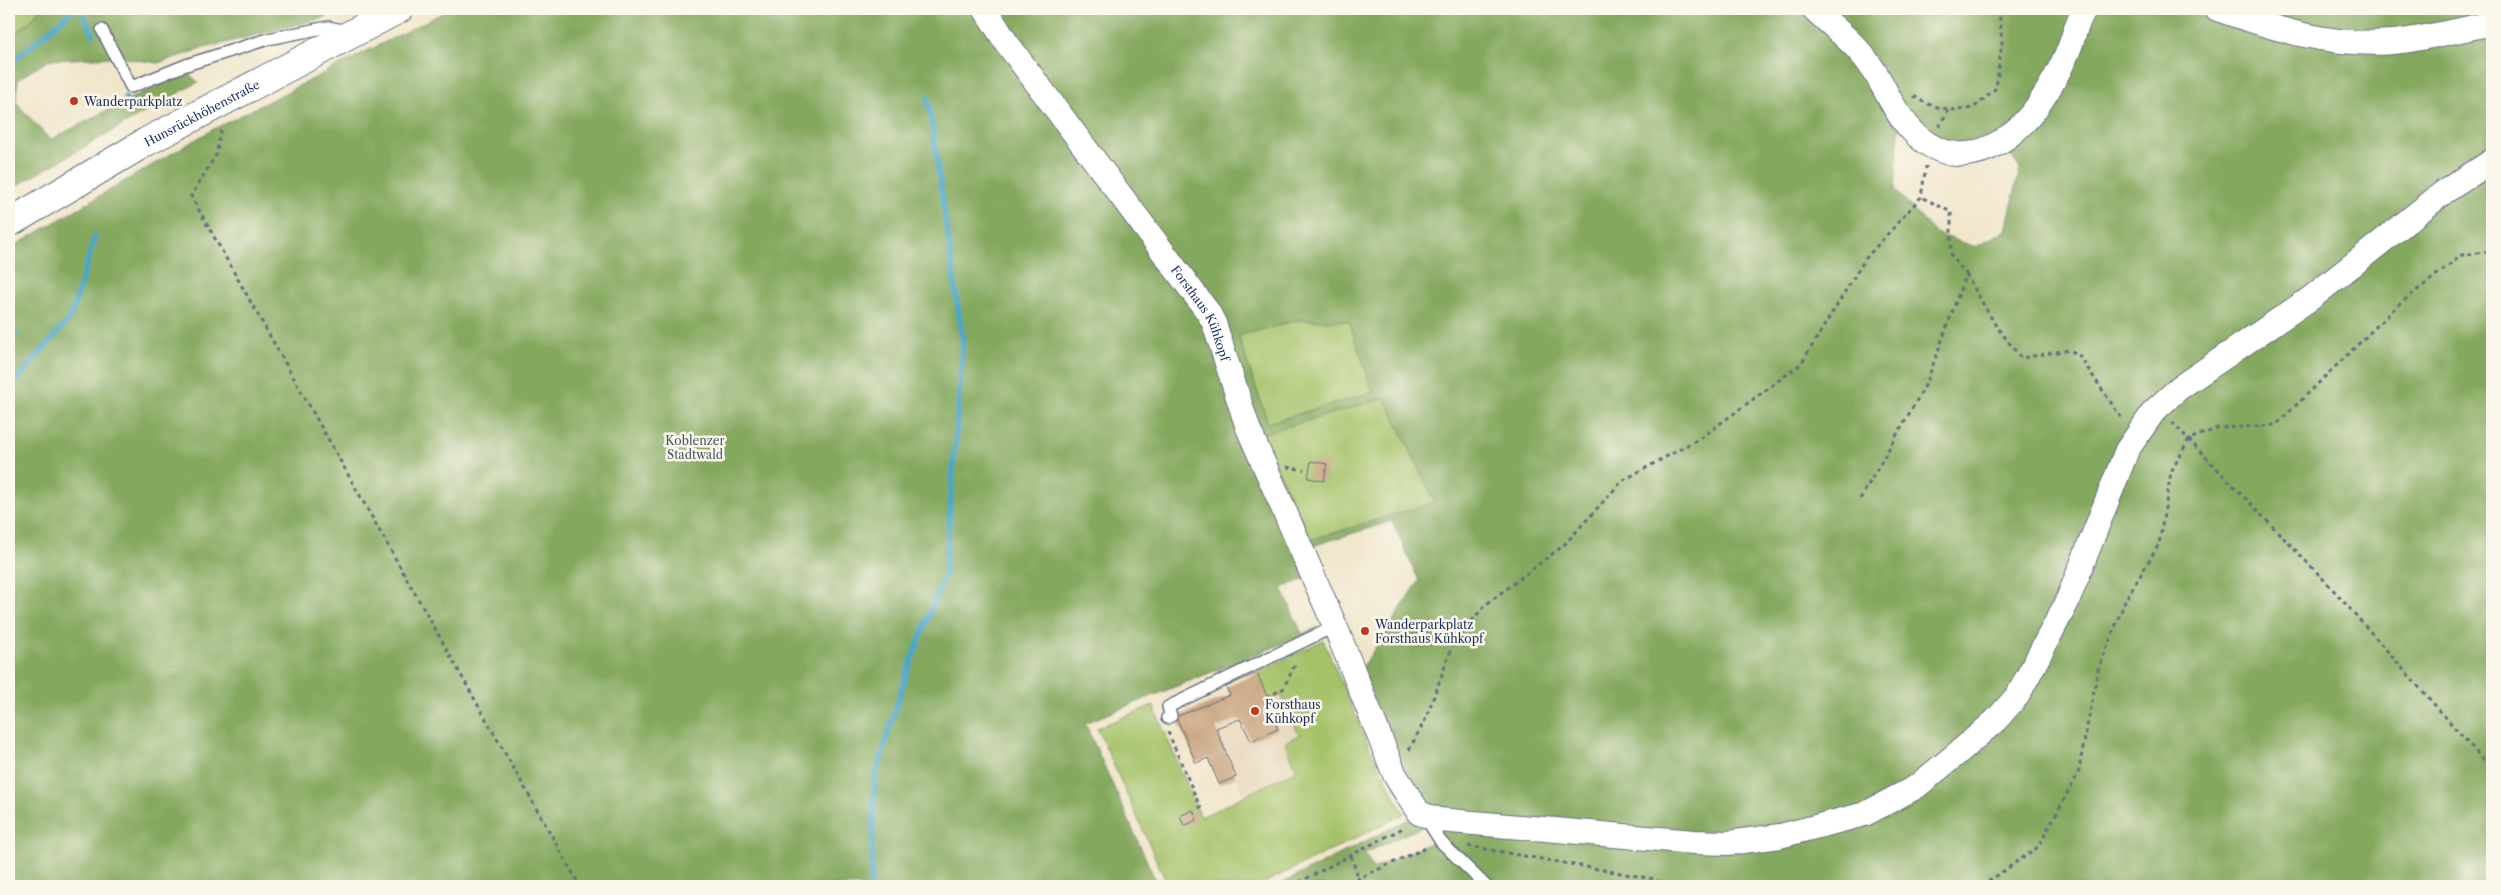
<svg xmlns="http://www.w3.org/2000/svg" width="2501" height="895" viewBox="0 0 2501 895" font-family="'Libre Caslon Text',serif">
  <rect width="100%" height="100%" fill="#fbf7ec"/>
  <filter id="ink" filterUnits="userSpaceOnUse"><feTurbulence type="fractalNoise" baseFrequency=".02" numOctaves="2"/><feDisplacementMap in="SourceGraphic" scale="10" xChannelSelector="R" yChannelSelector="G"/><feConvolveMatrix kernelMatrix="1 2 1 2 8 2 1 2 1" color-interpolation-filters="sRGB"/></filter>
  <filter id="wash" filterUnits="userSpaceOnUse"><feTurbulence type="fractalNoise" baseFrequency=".0096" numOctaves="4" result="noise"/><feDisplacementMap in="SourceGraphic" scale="20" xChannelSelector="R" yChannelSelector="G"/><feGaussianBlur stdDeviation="1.12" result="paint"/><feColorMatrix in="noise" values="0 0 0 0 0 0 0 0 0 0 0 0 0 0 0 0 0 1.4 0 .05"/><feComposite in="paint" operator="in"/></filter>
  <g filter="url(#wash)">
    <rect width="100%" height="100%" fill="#f0e5c9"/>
    <path fill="#e6d6b8" d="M1281,695L1299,736L1298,770L1244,796L1216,728L1240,719L1251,741L1278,729L1275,723L1278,721L1269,701Z"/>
    <path fill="#a5c269" stroke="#607864" d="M9,9H39L33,19L9,38Z
      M1298,320L1349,321L1374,392L1268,423L1238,335Z
      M1385,398L1436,502L1310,541L1262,434Z
      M1323,640L1369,746L1404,814L1258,886H1168L1097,728L1153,705L1201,817L1297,770L1285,742L1299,735L1281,695L1269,701L1257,673Z"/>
    <path fill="#84a85d" stroke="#506c5e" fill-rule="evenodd" d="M39,9H340L323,18L205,48L158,63L116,57L49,60L18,79L16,102L50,140L141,93L189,74L198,82L9,190V38L33,19Z
      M450,9H2492V886H1277L1411,818L1324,627L1085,723L1158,886H9V249L210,131ZM1899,128L1973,162L2006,148L2020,169L2006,230L1976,247L1935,233L1895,190ZM1298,320L1349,321L1373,392L1268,423L1238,336ZM1385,398L1435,502L1310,540L1262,434ZM1392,521L1419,581L1362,668L1309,547ZM1307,578L1327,624L1302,634L1282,588ZM1426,825L1434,841L1373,869L1365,853Z"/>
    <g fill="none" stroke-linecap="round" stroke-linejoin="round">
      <path stroke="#4aa6c8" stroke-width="5.5" d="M81,9L93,34
        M9,65L74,9
        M125,97L131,109
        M9,343L16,335
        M9,389L71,317L95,236
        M871,886L875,778L906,675L945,574L963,342L928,98"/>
    </g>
    <g id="blocks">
      <path fill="#c6a17c" d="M1311,461L1327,464L1324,481L1308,478Z
        M1257,673L1278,721L1275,723L1278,729L1251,741L1240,719L1216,728L1236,777L1219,784L1208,758L1196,763L1176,717L1230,695L1226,687Z
        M1193,810L1197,820L1184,826L1180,816Z"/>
    </g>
  </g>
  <g filter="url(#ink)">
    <use href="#blocks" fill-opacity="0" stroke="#666f83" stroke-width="1"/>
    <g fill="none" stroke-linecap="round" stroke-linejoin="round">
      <defs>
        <path id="lane" d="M102,30L131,87L186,65L268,39L328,27L347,31
          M1167,718L1171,716L1168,707L1335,626
          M1427,820L1441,842L1486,886"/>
        <g id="street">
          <path id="s1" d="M985,9L1006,42L1208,312L1214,323L1248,428L1335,626L1395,775L1419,813L1439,820L1694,842L1728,843L1780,836L1865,814L1916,787L1959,752L1996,720L2018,695L2067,602L2127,450L2154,411L2179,388L2311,298L2444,192L2492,161"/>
          <path d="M1814,9C1833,27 1855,43 1870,65C1882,81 1889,101 1901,117C1944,178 2001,157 2039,104C2050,88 2060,70 2068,51C2074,38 2076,21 2085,9"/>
          <path d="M2217,9C2275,29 2331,47 2393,42C2423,39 2454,31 2483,25L2492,26"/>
        </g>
        <g id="primary">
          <path id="s2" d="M9,223L146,142L399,9"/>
        </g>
      </defs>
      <use href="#lane" stroke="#666f83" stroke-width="14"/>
      <use href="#street" stroke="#666f83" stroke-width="26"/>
      <use href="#primary" stroke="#666f83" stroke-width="30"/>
      <path stroke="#666f83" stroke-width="3" stroke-dasharray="4 4" stroke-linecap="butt" d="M92,9L96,17
        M1914,96C1928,107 1954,113 1971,108C1979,106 1989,94 1996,88L2002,43L1999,9
        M1939,127L1948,110
        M221,130L216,155L191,196L580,886
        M1966,274L1996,326L2021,358L2069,350L2078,354L2122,419
        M2172,422L2329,585L2492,770
        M1287,467L1304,470
        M1860,499L1926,384L1966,274L1951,255V212L1921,197
        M1267,697L1283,689L1296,663
        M1168,732L1201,809
        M1409,750L1426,718L1452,647L1484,606L1564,545L1622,481L1702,437L1801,364L1865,259L1921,197L1926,166
        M1468,846L1654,879L1667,886
        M1351,856L1361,886
        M1292,886L1405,827
        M1351,886L1357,879L1428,847
        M1982,886L2038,847L2078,774L2098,670L2126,599L2159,544L2171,472L2189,439L2218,428L2276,425L2397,306L2462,255L2492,251"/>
      <use href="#lane" stroke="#fff" stroke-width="11"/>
      <use href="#street" stroke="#fff" stroke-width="24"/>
      <use href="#primary" stroke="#fff" stroke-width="28"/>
    </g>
  </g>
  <g fill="#c8321e" stroke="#fbf7ec" stroke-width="2">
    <circle cx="74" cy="101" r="5"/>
    <circle cx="1365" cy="631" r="5"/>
    <circle cx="1255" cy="711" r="5"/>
  </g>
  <g text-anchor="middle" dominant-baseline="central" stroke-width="5" stroke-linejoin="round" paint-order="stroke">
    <g font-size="12" fill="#1b2f5e" stroke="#fbf7ec" text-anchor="start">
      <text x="84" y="101">Wanderparkplatz</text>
      <text x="1375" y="624">Wanderparkplatz<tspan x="1375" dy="14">Forsthaus Kühkopf</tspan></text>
      <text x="1265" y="704">Forsthaus<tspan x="1265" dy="14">Kühkopf</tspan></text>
    </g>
    <g font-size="12" fill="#1b2f5e" stroke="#fbf7ec">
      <text stroke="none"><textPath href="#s2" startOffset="222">Hunsrückhöhenstraße</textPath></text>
      <text stroke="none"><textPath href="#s1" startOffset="374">Forsthaus Kühkopf</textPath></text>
    </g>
    <g font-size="12" fill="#445b61" stroke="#fbf7ec">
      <text x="695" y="440">Koblenzer<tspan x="695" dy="14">Stadtwald</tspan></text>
    </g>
  </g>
  <rect width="2501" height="895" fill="none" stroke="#fbf7ec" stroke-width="30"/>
</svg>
